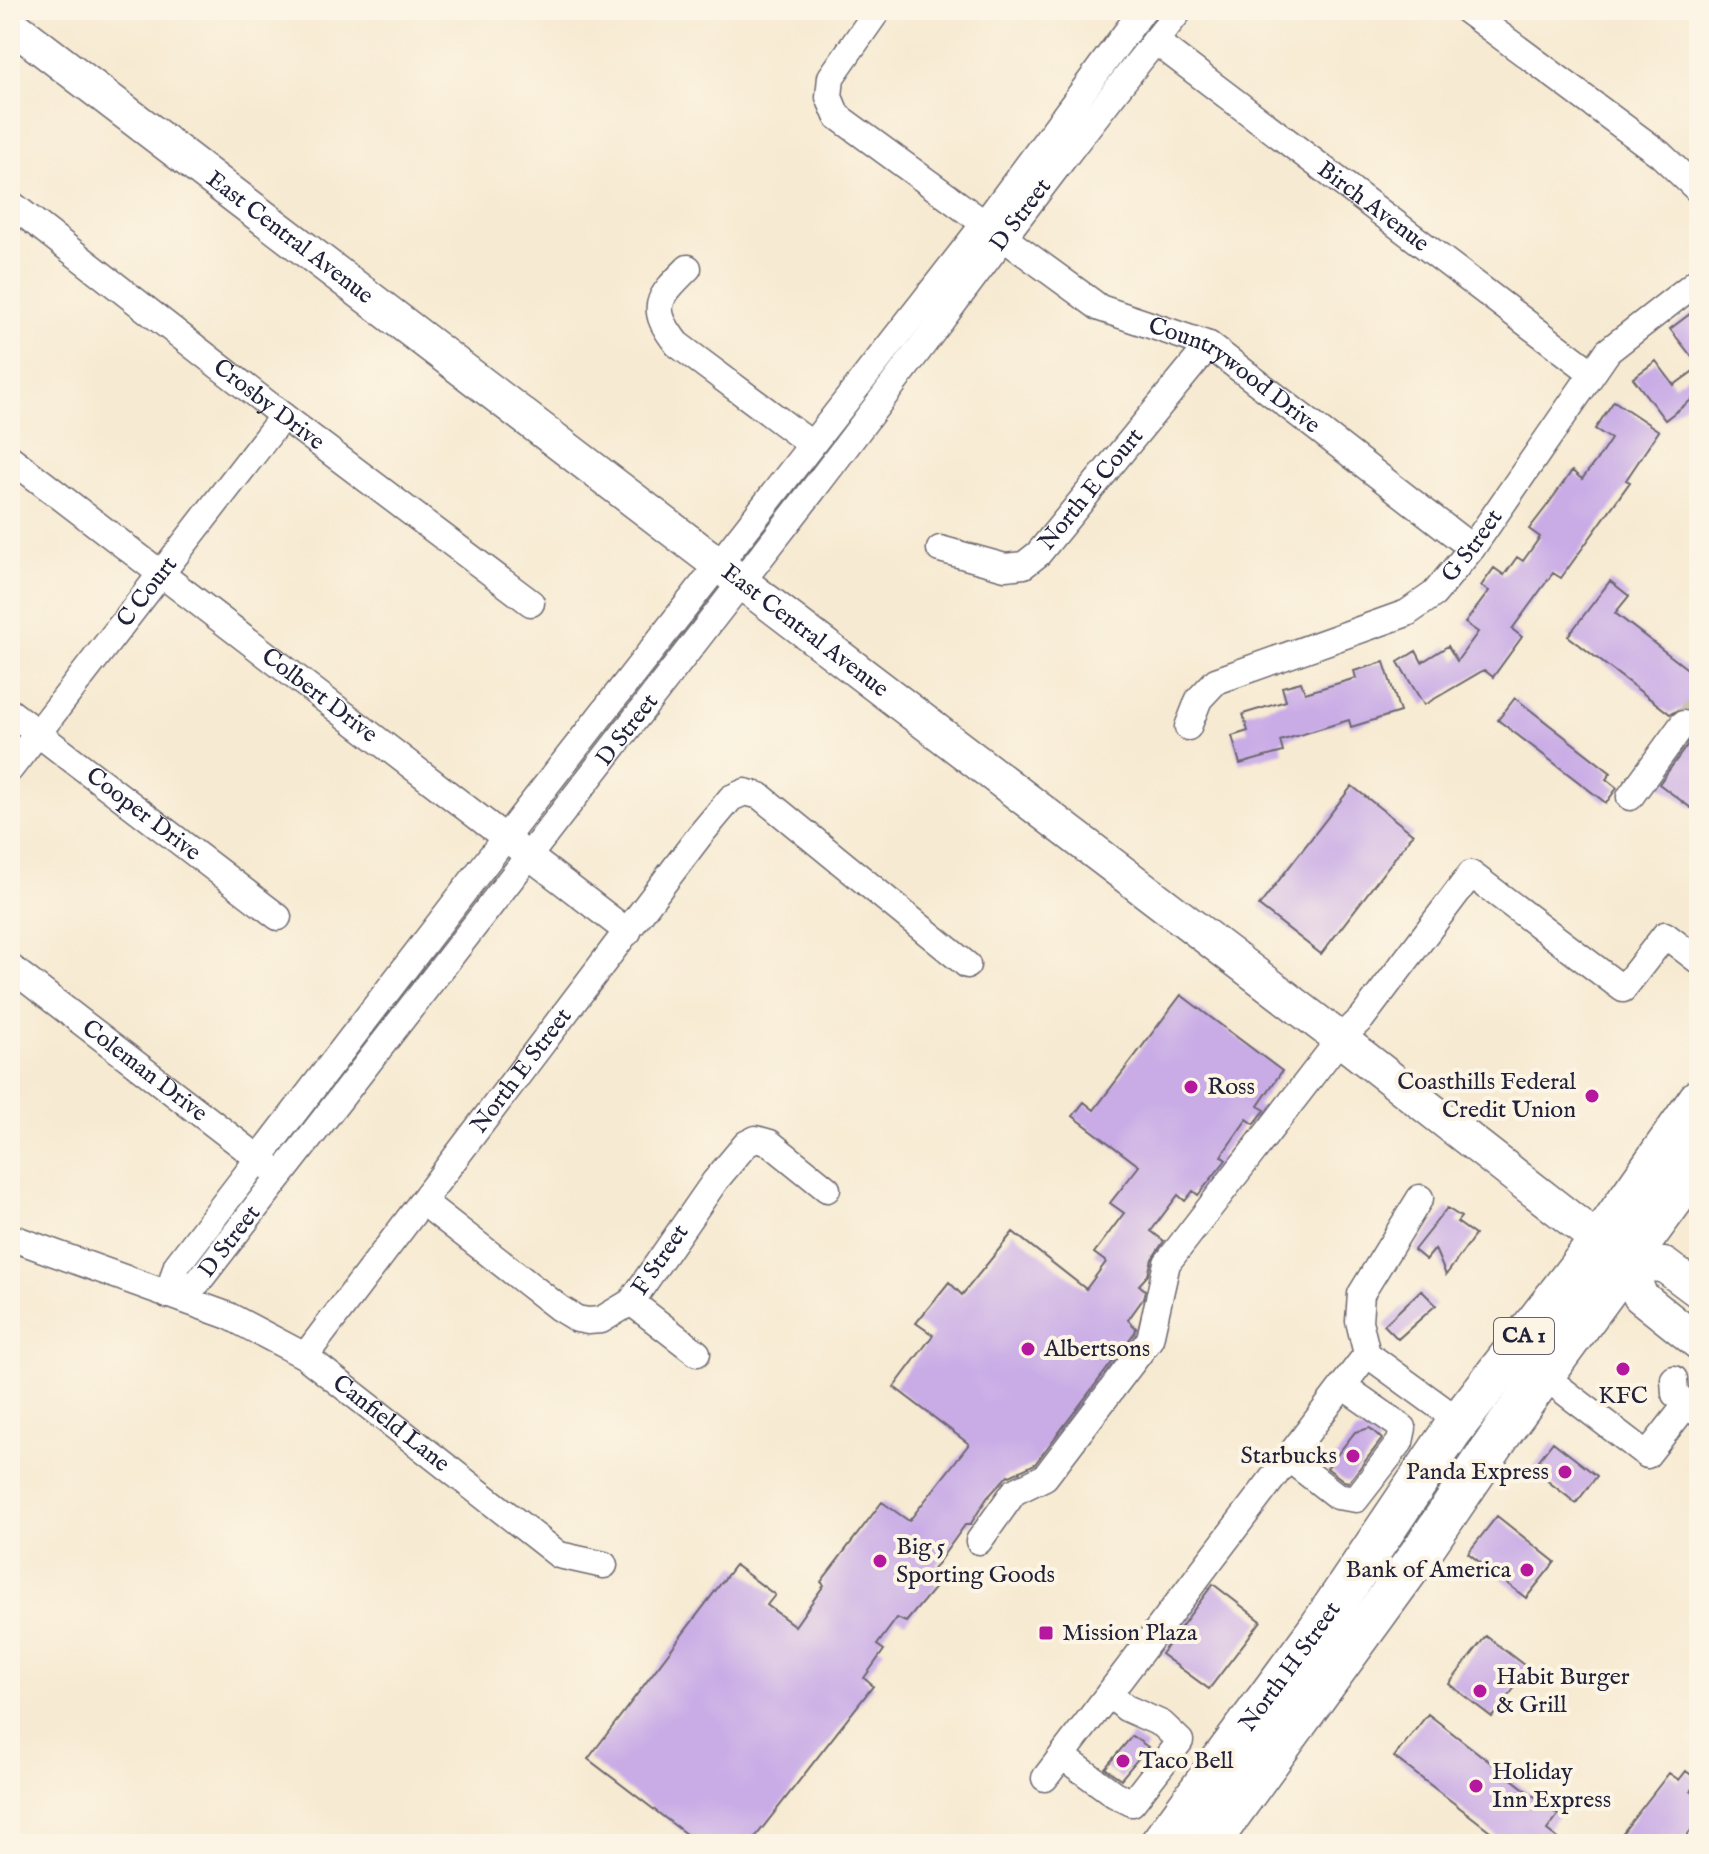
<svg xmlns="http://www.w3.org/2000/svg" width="1709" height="1854" viewBox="0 0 1709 1854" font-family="'IM FELL English',serif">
  <rect width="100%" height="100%" fill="#fcf5e5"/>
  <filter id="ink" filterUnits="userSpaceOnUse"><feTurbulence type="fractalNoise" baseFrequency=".0125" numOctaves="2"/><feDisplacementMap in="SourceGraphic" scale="16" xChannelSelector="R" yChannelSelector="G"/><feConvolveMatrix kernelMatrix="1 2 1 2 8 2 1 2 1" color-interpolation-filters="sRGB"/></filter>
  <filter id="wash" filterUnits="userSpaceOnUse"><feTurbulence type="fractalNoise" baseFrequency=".006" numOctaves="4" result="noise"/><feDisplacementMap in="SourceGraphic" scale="32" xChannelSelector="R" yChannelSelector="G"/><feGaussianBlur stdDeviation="1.8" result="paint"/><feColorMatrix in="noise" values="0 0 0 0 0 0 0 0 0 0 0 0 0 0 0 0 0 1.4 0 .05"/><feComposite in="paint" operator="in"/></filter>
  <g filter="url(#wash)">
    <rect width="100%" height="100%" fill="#f7ead2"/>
    <g id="blocks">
      <path fill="#c9ace6" d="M1699,307V366L1670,329Z
        M1656,361L1674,385L1699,367V394L1665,420L1633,378Z
        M1614,401L1659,431L1626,480L1630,482L1561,578L1553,573L1512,629L1522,637L1493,677L1484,670L1424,705L1398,662L1416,651L1422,662L1448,646L1457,661L1478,632L1465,623L1489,591L1481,586L1494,568L1504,575L1517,557L1523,561L1540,537L1529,529L1546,507L1572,471L1582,479L1601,454L1611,439L1595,429Z
        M1610,581L1629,596L1615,613L1699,678V798L1691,808L1659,784L1696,733L1699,725L1697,717L1692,711L1684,708L1670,714L1568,636Z
        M1384,662L1400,712L1351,727L1349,720L1280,741L1283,752L1240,764L1232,736L1248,731L1243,714L1286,701L1282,687L1301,682L1305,693L1356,678L1354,671Z
        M1515,698L1611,773L1606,779L1617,788L1606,803L1498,720Z
        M1352,786L1413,834L1321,954L1259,906Z
        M1181,995L1282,1071L1258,1106L1265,1110L1254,1124L1247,1119L1221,1156L1226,1160L1198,1195L1193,1191L1185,1201L1178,1195L1151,1231L1164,1241L1152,1259L1148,1275L1139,1285L1145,1290L1143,1299L1128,1320L1136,1328L1135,1332L1035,1464L1010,1476L1008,1475L987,1498L970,1525H965L927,1578L937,1585L906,1622L897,1618L877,1645L884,1650L864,1678L873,1686L750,1844H699L588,1759L735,1565L775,1595L767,1605L795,1626L824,1585L821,1582L882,1502L909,1521L969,1444L894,1387L933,1335L916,1323L949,1282L962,1295L1013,1232L1086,1289L1106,1262L1094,1253L1124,1213L1110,1203L1139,1166L1073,1116L1084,1102L1094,1110Z
        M1447,1208L1461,1217L1457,1222L1475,1235L1446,1275L1435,1249L1426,1260L1414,1250Z
        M1421,1290L1436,1305L1398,1339L1384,1325Z
        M1370,1428L1382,1439L1349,1482L1344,1481L1327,1468L1355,1432Z
        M1553,1442L1597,1476L1576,1503L1532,1469Z
        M1497,1516L1555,1562L1526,1598L1468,1553Z
        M1213,1584L1261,1621L1209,1689L1161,1654Z
        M1486,1636L1529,1669L1492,1717L1449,1684Z
        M1428,1714L1558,1815L1547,1830L1565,1844H1507L1394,1757Z
        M1132,1736L1148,1747L1121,1779L1105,1768Z
        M1686,1771L1699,1781L1691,1791L1699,1797V1820L1680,1844H1614L1669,1773L1679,1780Z"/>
    </g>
  </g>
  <g filter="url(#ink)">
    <use href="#blocks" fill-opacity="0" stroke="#6d6870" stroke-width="2"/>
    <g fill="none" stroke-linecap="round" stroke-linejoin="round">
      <path stroke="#ccc2b4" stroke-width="26" stroke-dasharray="26 13" stroke-linecap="butt" d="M1683,724L1699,703"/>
      <defs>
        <g id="minor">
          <path id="s1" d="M878,10L831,77L829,97L837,116L1100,308L1209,345L1472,548"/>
          <path d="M1466,10L1660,154L1699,191"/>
          <path id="s2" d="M1155,41L1591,372"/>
          <path id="s3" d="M10,203L283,416L531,603"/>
          <path d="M688,268C658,298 648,307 677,344L811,444"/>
          <path id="s4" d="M10,458L628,932"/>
          <path id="s5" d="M940,549L1005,567L1024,565L1038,554L1209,345"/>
          <path id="s6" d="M10,712L278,917"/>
          <path id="s7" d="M1188,727L1199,699L1216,681L1407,613L1434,594L1472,548L1608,351L1699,280"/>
          <path id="s8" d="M10,769L283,416"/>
          <path d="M1630,797L1683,724"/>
          <path id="s9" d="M10,967L271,1168"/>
          <path d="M1420,1198L1361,1294L1359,1321L1367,1354L1459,1421"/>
          <path id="s10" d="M423,1202L559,1308L577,1319L588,1321L601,1320L631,1302L715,1181L746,1144L756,1139L770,1143L827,1189"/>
          <path id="s11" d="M10,1237L229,1316L305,1356L559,1555L604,1565"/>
          <path id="s12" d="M168,1295L198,1282C402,1018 608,756 812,491C935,331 1053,167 1180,10"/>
          <path d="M168,1295L177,1265L505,838L985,223L1143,10"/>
          <path d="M631,1302L697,1353"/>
          <path id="s13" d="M305,1356L700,835L731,798L745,792L760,796L967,965"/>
          <path d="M1544,1376L1647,1455L1687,1404"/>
          <path d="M1674,1379L1675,1394L1699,1414"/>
          <path d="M1288,1458L1337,1496L1356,1499L1400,1442L1403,1428L1343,1386"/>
          <path d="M979,1541L1014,1492L1045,1477L1150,1339L1167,1263L1340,1039L1362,1018L1471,874L1623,989L1665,935L1699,961"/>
          <path d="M1062,1756L1114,1794L1132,1803L1180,1741L1162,1724L1126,1708L1109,1694"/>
          <path d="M1045,1778L1367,1354"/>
        </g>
        <g id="major">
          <path id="s14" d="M10,24L1340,1039L1599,1241L1629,1263L1664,1265L1699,1291"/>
          <path d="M1629,1263L1640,1296L1699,1343"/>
        </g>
        <g id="highway">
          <path id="s15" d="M1160,1844L1319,1628L1451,1432L1599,1241L1699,1099"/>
          <path d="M1209,1844L1424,1548L1508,1424L1699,1164"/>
        </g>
      </defs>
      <use href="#minor" stroke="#6d6870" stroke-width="29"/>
      <use href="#major" stroke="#6d6870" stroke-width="37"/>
      <use href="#highway" stroke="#6d6870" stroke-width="43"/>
      <use href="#minor" stroke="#fff" stroke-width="26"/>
      <use href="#major" stroke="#fff" stroke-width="34"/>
      <use href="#highway" stroke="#fff" stroke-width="40"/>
    </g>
  </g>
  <g fill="#b5179e" stroke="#fcf5e5" stroke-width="3">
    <circle cx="1191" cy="1087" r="8"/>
    <circle cx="1592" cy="1096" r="8"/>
    <circle cx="1028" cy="1349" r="8"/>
    <circle cx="1623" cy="1369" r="8"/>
    <circle cx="1353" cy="1456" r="8"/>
    <circle cx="1565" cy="1472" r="8"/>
    <circle cx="880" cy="1561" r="8"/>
    <circle cx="1527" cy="1570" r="8"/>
    <rect x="1038" y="1625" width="16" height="16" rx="4"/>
    <circle cx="1480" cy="1691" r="8"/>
    <circle cx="1123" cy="1761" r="8"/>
    <circle cx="1476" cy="1786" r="8"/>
  </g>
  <g text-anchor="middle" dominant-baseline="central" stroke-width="8" stroke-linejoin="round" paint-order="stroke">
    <rect fill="#fcf5e5" stroke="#63616e" stroke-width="2" x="1494" y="1318" width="60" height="36" rx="6"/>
    <g font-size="22" font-weight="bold" fill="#22223b">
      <text x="1524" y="1336">CA 1</text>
    </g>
    <g font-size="24" fill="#22223b" stroke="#fcf5e5">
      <text stroke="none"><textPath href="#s2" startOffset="274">Birch Avenue</textPath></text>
      <text stroke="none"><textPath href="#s12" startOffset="1380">D Street</textPath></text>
      <text stroke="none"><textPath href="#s14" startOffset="352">East Central Avenue</textPath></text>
      <text stroke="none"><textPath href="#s1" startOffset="600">Countrywood Drive</textPath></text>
      <text stroke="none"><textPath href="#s3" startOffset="328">Crosby Drive</textPath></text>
      <text stroke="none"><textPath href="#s5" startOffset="188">North E Court</textPath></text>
      <text stroke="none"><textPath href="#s7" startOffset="352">G Street</textPath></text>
      <text stroke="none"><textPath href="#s8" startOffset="224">C Court</textPath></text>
      <text stroke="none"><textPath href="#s14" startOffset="1000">East Central Avenue</textPath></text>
      <text stroke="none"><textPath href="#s4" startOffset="390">Colbert Drive</textPath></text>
      <text stroke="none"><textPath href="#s12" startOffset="732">D Street</textPath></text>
      <text stroke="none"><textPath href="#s6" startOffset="168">Cooper Drive</textPath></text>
      <text stroke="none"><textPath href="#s9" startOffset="170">Coleman Drive</textPath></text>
      <text stroke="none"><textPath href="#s13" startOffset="358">North E Street</textPath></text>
      <text stroke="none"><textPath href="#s12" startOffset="84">D Street</textPath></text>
      <text stroke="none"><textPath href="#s10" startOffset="304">F Street</textPath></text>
      <text stroke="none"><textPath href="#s11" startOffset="428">Canfield Lane</textPath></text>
      <text stroke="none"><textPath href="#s15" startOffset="220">North H Street</textPath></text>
    </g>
    <g font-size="24" fill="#22223b" stroke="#fcf5e5" text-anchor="start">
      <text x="1576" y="1082" text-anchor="end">Coasthills Federal<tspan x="1576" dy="28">Credit Union</tspan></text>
      <text x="1207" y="1087">Ross</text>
      <text x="1044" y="1349">Albertsons</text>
      <text x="1623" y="1396" text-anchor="middle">KFC</text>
      <text x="1337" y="1456" text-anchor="end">Starbucks</text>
      <text x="1549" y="1472" text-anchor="end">Panda Express</text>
      <text x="896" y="1547">Big 5<tspan x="896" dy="28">Sporting Goods</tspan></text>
      <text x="1511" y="1570" text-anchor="end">Bank of America</text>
      <text x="1062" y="1633">Mission Plaza</text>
      <text x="1496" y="1677">Habit Burger<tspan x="1496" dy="28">&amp; Grill</tspan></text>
      <text x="1139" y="1761">Taco Bell</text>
      <text x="1492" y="1772">Holiday<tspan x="1492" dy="28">Inn Express</tspan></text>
    </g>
  </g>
  <rect width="1709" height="1854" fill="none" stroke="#fcf5e5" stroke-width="40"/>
</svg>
